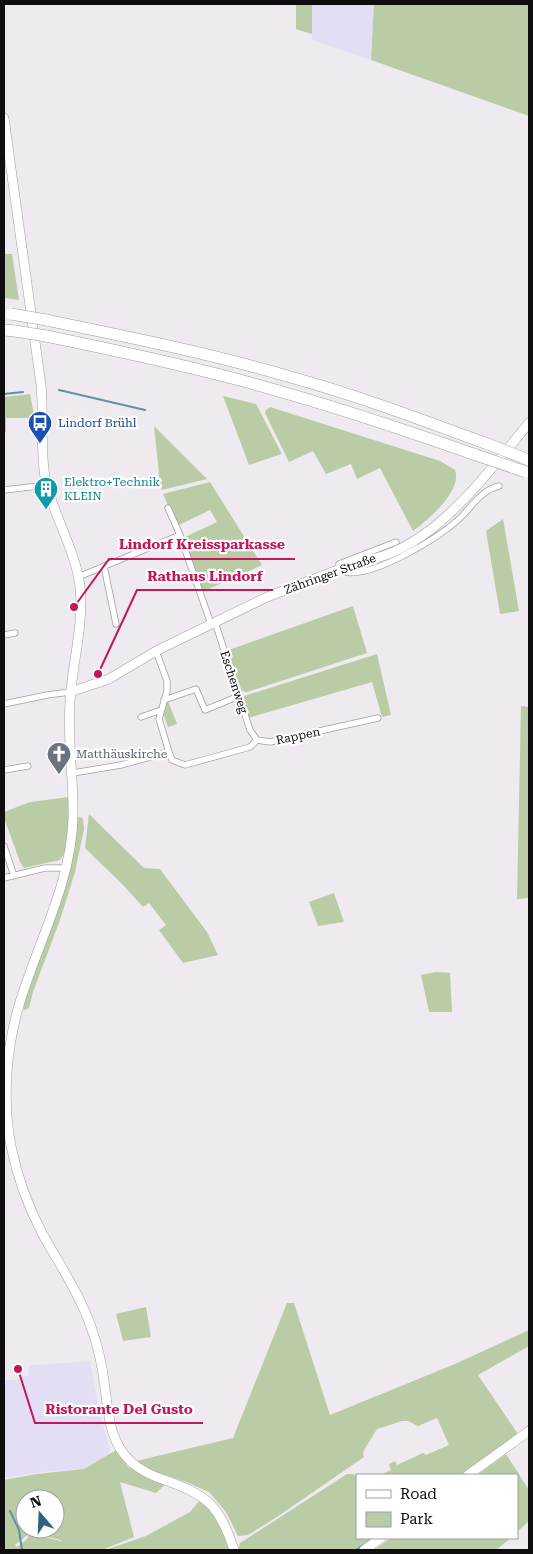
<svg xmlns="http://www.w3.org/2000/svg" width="533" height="1554" viewBox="0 0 533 1554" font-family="'Roboto Serif',serif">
  <rect width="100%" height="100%" fill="#efeaef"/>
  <path fill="#e3def4" d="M312,4H374L371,60L312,40Z
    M90,1361L99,1411L110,1450L109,1454L84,1469L43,1472L4,1478V1380H15L24,1376H28L29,1365H39Z"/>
  <path fill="#b9cca5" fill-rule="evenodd" d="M296,4H312V34L296,29Z
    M374,4H529V116L371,60Z
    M4,254H12L19,300L4,298Z
    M30,394L34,415L38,418H6V432H4V397Z
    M223,396L256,404L282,454L249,465Z
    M270,407L440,461L455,470C463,490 428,520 413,531L380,468L357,479L351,464L326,474L313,451L289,462L265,413L266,410Z
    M154,426L207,479L162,490L160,484Z
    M210,482L262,565L202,592L183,538L217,522L210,510L177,526L163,494Z
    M503,519L519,611L500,614L486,531Z
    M353,606L367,653L247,692L239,691L226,651Z
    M377,654L391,715L382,717L372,682L248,718L241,697Z
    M168,701L177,724L168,727L163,713L166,702Z
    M521,706L529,707V898L517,899Z
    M69,797C69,813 70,848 60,860L24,868L20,862L4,818V812L30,802Z
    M89,814L144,868L160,869L207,932L218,955L183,963L159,930L166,925L149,903L143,907L123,885L85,848Z
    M78,817L83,818L84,829L75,872L60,920L33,992L29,1008L25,1010L23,1009Z
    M334,893L344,922L318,926L309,902Z
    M436,972L450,973L452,1012H429L421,975Z
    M287,1303H294L330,1415L455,1364L529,1330V1346L478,1375L518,1434L461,1475H380L391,1470L389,1464L395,1461L397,1465L423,1453L426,1455L449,1445L437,1418L418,1426L408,1421H402L377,1429L364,1450L363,1454L364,1457L277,1517L248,1535L238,1536L226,1512L209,1492L186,1482L154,1471L136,1461L233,1438Z
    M146,1307L151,1337L123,1341L116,1314Z
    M116,1450L128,1467L166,1484L156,1493L120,1482L134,1537L102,1550H64L61,1549V1545V1550H4V1480L37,1474L84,1469ZM25,1499H55V1529H25ZM30,1533L61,1540V1541L30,1534L26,1540L17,1547L15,1545Z
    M506,1454L529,1490V1521L517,1532V1475H477Z
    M347,1474H353L357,1476V1538H376L359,1550H238L240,1543Z
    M200,1500C218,1515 223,1528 230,1550H105L146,1536L190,1512Z
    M391,1538H511L496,1550H374Z"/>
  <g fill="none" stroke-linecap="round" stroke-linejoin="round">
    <path stroke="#6391a3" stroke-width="2" d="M59,390L145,410
      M4,394L23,392
      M10,1511L19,1530L22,1550
      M356,1550L370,1541"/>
    <defs>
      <path id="street" d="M4,490L47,485
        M168,508L180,535L211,624
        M396,542L339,564L345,572C373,578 438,538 458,520C471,508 481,490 499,486
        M104,566L116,624
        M78,577L180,535
        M215,622L250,730L257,740
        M4,635L15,633
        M164,700L196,689L205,710L239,696
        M4,704L47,695L70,692
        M141,717L161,710
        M257,740L270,742L378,718
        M169,752L172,760L185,765L250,747L257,740
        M4,770L28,766
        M73,773L121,765L169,752L159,719L167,691V681L156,651
        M4,846L14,876
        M4,878L45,868H66"/>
      <path id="secondary" d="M4,118C16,207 29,296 41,385C44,416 40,447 45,477C52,514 76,550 80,587C84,626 72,664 70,702C67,740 74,779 73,818C71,883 39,940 20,1002C6,1048 2,1099 11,1146C17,1176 28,1206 42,1233C61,1267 83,1299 94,1336C99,1351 102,1366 104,1381C108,1406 108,1434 124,1454C134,1467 147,1474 162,1479C207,1495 219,1504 234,1550
        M70,692L109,679L156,651L267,597L361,561C432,552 486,474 529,423"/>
      <path id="primary" d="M468,1475L529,1431
        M364,1550L381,1538"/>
      <path id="highway" d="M46,320C129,337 213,354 294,378C359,396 422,420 485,443
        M4,330L15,331
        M46,336C114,350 181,364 247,382C324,403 400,428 476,455"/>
    </defs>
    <use href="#street" stroke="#a29da2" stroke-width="7"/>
    <use href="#secondary" stroke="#a29da2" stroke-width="10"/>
    <use href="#primary" stroke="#a29da2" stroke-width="10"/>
    <use href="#highway" stroke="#a29da2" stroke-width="12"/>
    <use href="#street" stroke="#fff" stroke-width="5.5"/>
    <use href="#secondary" stroke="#fff" stroke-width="9"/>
    <use href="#primary" stroke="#fff" stroke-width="9"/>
    <use href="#highway" stroke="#fff" stroke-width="11"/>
    <defs>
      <path id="highway-bridge" d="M11,314L46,320
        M15,331L46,336
        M485,443L529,460
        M476,455L526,472"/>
    </defs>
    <use href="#highway-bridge" stroke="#a29da2" stroke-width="12" stroke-linecap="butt"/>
    <use href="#highway-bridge" stroke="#fff" stroke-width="11"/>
  </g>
  <defs>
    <symbol id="bus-pin" viewBox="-11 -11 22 30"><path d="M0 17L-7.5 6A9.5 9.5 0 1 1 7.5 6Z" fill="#1a4fb4" stroke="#fff"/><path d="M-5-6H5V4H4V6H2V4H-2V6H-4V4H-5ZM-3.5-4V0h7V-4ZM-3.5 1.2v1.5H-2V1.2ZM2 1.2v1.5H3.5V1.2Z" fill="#fff"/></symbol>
    <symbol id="building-pin" viewBox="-11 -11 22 30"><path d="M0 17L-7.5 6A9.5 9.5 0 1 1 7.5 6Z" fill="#0f9aa8" stroke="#fff"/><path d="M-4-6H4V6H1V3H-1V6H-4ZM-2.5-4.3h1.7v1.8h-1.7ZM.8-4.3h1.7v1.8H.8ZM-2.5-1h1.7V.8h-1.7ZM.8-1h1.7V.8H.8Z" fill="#fff"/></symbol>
    <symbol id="church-pin" viewBox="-11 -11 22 30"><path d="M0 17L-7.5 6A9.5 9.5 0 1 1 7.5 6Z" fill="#6b7280" stroke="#fff"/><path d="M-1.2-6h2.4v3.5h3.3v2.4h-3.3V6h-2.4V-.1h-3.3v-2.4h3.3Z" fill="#fff"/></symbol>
  </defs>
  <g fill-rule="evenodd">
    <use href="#bus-pin" x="26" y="409" width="28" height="38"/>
    <use href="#building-pin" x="32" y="475" width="28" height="38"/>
    <use href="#church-pin" x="45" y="740" width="28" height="38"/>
  </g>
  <g text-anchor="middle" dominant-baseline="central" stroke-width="4.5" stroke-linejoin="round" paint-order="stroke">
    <g font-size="12" fill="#164399" stroke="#fff" text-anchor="start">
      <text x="58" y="423">Lindorf Brühl</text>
    </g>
    <g font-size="12" fill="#0d838f" stroke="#fff" text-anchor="start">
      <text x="64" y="482">Elektro+Technik<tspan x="64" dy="14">KLEIN</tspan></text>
    </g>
    <g font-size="12" fill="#0f0d0f" stroke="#fff">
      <text transform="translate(330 574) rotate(-20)">Zähringer Straße</text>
      <text transform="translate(234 682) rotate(72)">Eschenweg</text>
      <text transform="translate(298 736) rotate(-12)">Rappen</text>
    </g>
    <g font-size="12" fill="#5b616d" stroke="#fff" text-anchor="start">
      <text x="76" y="754">Matthäuskirche</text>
    </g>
  </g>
  <path fill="none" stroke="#c2185b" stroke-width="2" d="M74 607L109 559H295M98 674L137 590H273M18 1369L35 1423H203"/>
  <g fill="#c2185b" stroke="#fff" stroke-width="2">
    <circle cx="74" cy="607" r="5"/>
    <circle cx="98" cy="674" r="5"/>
    <circle cx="18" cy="1369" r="5"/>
  </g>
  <g font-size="14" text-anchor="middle" font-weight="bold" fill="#c2185b" stroke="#fff" stroke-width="4.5" stroke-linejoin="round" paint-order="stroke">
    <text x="202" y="549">Lindorf Kreissparkasse</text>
    <text x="205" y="581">Rathaus Lindorf</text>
    <text x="119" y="1414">Ristorante Del Gusto</text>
  </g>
  <rect width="533" height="1554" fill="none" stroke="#0f0d0f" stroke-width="10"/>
  <rect x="356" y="1474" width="162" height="65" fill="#ffffff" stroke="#9f9e9f"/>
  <rect x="366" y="1490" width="25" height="8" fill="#ffffff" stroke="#9f9e9f"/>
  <text x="400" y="1499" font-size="15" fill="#0f0d0f">Road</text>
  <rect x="366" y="1512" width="25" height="15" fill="#b9cca5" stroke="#9f9e9f"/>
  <text x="400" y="1524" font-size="15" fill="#0f0d0f">Park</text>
  <g transform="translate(40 1514) rotate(341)"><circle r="24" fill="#ffffff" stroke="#9f9e9f"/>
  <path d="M0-4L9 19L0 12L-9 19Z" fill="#2c627d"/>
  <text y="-8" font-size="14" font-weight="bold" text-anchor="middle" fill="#0f0d0f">N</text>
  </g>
</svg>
